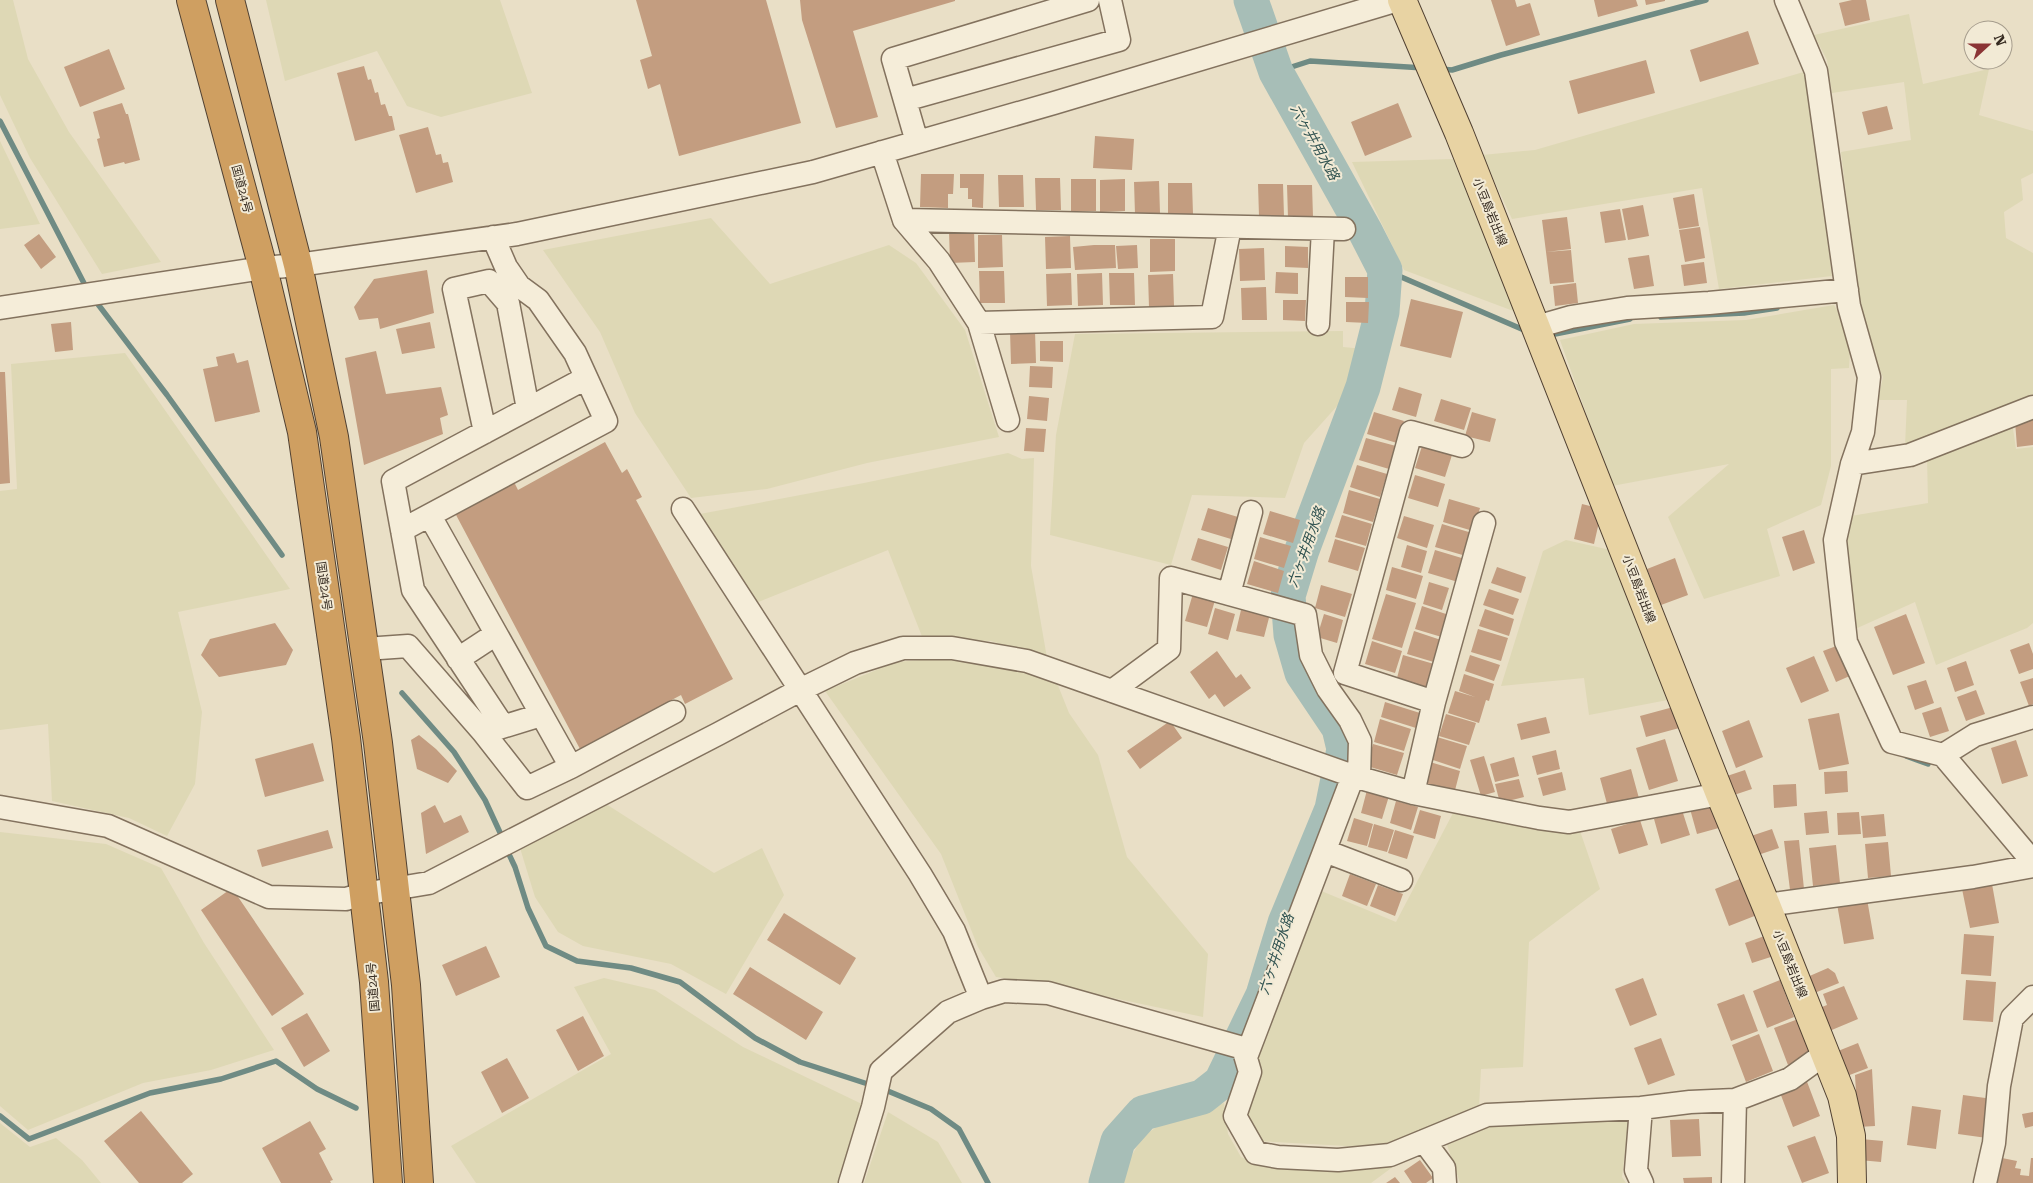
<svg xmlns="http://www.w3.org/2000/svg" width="2033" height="1183" viewBox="0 0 2033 1183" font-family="'Roboto Serif','Noto Sans JP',serif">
  <rect width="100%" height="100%" fill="#e9dfc6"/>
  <path fill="#ded8b5" d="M0,0H13L28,59L69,132L161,262L102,274L30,158L0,95Z
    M266,0H500L532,93L441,117L407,106L377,51L285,81Z
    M1909,14L1923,84L1989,69L1979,115L2033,131V173L2021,179L2023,200L2004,212L2006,238L2033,253V398L1905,447L1907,400H1878L1883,377L1872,352L1857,286L1841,152L1911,140L1904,82L1832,93L1827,60L1814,35Z
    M1807,71L1832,276L1719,289L1702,188L1512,219L1482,155L1535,150Z
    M0,141L40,224L0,229Z
    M1453,159L1516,312L1404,270L1352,162Z
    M711,218L770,284L889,245L916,263L965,330L999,437L867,463L767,489L691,498L635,413L600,332L543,250Z
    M1834,305L1838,312L1850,352L1849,368L1831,369V466L1821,505L1767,529L1780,576L1704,599L1668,517L1729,464L1612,486L1560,340L1634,324L1746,320Z
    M1343,331V347L1364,349L1355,386L1304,443L1285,498L1192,495L1171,565L1050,535L1056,435L1075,334Z
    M125,353L290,589L178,612L202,712L195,784L167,836L129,818L52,801L48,724L0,730V491L17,489L11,364Z
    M2012,422L2016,449L2033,447V623L2027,628L1936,665L1915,602L1853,630L1843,555L1851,516L1928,503L1927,456Z
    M1008,453L1022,459L1034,458L1031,566L1047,658L991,641L923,639L888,550L756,603L700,514L864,483Z
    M1566,540L1615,551L1673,699L1589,715L1584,678L1501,686L1543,551Z
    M956,657L1026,673L1057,683L1069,713L1098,755L1127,857L1208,954L1203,1017L1052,985L996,977L978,947L941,854L825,691L896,662Z
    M606,804L714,873L762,848L784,895L726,994L671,964L583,946L558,932L535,897L520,848Z
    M1453,813L1580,831L1600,889L1529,942L1523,1067L1481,1069L1479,1107L1382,1148L1259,1141L1247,1114L1253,1057L1319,890L1396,922Z
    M0,832L106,844L161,868L204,943L274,1050L211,1070L143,1083L28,1130L0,1106Z
    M604,978L655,990L743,1047L864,1105L842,1183H476L451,1146L611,1054L574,987Z
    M1224,1103L1228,1134L1241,1157L1264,1167L1394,1166L1371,1183H1123L1128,1162L1143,1136L1160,1125Z
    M888,1112L938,1142L962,1183H864Z
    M1629,1117L1622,1177L1626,1183H1460L1447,1145L1498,1123Z
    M0,1123L30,1147L56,1138L82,1160L101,1183H0Z"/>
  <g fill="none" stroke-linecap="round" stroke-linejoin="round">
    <path stroke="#6f8b84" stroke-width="5.5" d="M1441,69L1452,70L1501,55L1706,0
      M1276,72L1310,61L1424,68
      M0,121L87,289
      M1385,270L1524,330
      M94,299L167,395L282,555
      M1661,317L1744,313L1777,308
      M1555,334L1630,319
      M402,693L454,752L485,800L503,839
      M1906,756L1928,764
      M506,848L515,867L528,908L546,946L577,961L631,968L680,982L755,1038L800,1062L874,1086
      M883,1089L931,1109L959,1129L988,1183
      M0,1116L29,1139L150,1093L221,1079L276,1061L317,1089L356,1108"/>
    <path stroke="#a7beb7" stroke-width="35" d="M1106,1183L1118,1141L1143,1113L1202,1097L1221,1082L1263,995L1285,923L1332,809L1344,749L1339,728L1302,673L1291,635L1288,596L1302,550L1363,387L1382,312L1385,270L1365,231L1276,72L1251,0"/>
  </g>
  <path fill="#c39d80" d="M636,0H766L801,123L679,156L660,84L648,89L640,60L652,56Z
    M800,0H955V1L853,31L878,117L836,128L802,20Z
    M1491,0H1515L1517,7L1530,3L1540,35L1506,46Z
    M1594,0H1636L1638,6L1598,17Z
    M1645,0H1665V1L1646,5Z
    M1852,0H1866L1870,20L1845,26L1839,3Z
    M1748,31L1759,64L1700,82L1690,50Z
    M109,49L125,89L80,107L64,67Z
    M1646,60L1655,93L1578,114L1569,81Z
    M364,66L368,80L371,79L375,93L378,92L381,105L385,104L389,116H392L395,130L355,141L337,73Z
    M122,103L126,114H128L140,160L125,164L124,162L104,167L97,139L100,138L93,112Z
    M1398,103L1412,137L1365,156L1351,122Z
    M1887,106L1893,129L1868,135L1862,112Z
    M428,127L436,155L441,154L443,163L448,162L453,182L416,193L399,135Z
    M1095,136L1134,139L1132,170L1093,168Z
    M921,174H954L953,194H948V208L920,207Z
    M960,174H984L983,208L972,207V199H968V188H960Z
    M998,175H1023L1024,207H999Z
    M1035,178H1060L1061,210H1036Z
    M1071,179H1096V211H1071Z
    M1125,179V211L1100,212V180Z
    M1159,181L1160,213L1135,214L1134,182Z
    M1168,183H1192L1193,214L1168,215Z
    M1258,184H1283L1284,216H1259Z
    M1287,185H1312L1313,217L1288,218Z
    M1694,194L1699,226L1679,229L1673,198Z
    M1643,205L1649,236L1628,240L1622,209Z
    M1620,209L1626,240L1605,243L1600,212Z
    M1567,217L1571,249L1546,252L1542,220Z
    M1700,227L1705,258L1685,262L1679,230Z
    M974,230L975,262L950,263L949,231Z
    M39,234L56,257L41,269L24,245Z
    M978,235H1002L1003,267L978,268Z
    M1070,236L1071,268L1046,269L1045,237Z
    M1150,239H1175V271L1150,272Z
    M1094,245H1115L1116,268L1075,270L1073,247Z
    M1137,245L1138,268L1118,269L1116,246Z
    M1285,246L1308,247V268L1285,267Z
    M1264,248L1265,280L1240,281L1239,249Z
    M1571,250L1574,282L1550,284L1546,252Z
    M1649,255L1654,286L1634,289L1628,258Z
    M1704,262L1707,283L1684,286L1681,265Z
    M427,270L434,313L380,329L378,318L359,320L354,307L374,279Z
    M979,271H1004L1005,303H980Z
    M1276,272L1298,273V294L1275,293Z
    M1071,273L1072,305L1047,306L1046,274Z
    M1102,273L1103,305L1078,306L1077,274Z
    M1109,273H1134L1135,305H1110Z
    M1173,274L1174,306L1149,307L1148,275Z
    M1345,277H1368V298L1345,297Z
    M1576,283L1578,303L1555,306L1553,286Z
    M1266,287L1267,320H1242L1241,288Z
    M1411,299L1463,312L1451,358L1400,346Z
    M1283,300H1306L1305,321L1283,320Z
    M1346,302H1369L1368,323L1346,322Z
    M71,322L73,350L55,352L51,324Z
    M430,322L435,348L402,354L396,329Z
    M1010,331H1035L1036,363L1011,364Z
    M1040,341H1063V362L1040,361Z
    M376,351L386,394L441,387L448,415L440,418L443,434L364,465L345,358Z
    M234,353L237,363L248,360L260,412L215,422L203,369L218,366L216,357Z
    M1030,366L1053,367L1052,388L1029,387Z
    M0,372H5L10,483L0,484Z
    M1399,387L1422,394L1416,417L1392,410Z
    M1029,396L1049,398L1047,421L1027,419Z
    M1441,399L1471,408L1464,430L1434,421Z
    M1374,412L1404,421L1397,443L1367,434Z
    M1472,412L1496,419L1490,442L1465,436Z
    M2033,420V445L2017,447L2015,421Z
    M1026,428L1046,429L1044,452L1024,451Z
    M1366,438L1396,446L1389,469L1359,460Z
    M605,442L622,473L627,469L642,497L636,500L733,679L685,704L681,695L580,749L455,513L514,482L518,490Z
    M1422,446L1452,455L1445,477L1415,468Z
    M1357,465L1387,474L1380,497L1350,487Z
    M1415,475L1445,484L1438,507L1408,498Z
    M1349,490L1380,499L1373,522L1343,513Z
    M1449,499L1480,508L1473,531L1443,522Z
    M1582,504L1602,509L1594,544L1574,539Z
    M1208,508L1238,517L1231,539L1201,530Z
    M1270,511L1300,520L1293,543L1263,534Z
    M1342,515L1372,524L1366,546L1335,537Z
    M1404,516L1434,525L1427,548L1397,538Z
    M1442,524L1472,533L1466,556L1435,547Z
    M1804,530L1815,563L1793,571L1782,537Z
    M1260,537L1291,546L1284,568L1254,559Z
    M1198,538L1228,547L1221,570L1191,560Z
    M1335,539L1365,548L1358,571L1328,562Z
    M1407,545L1427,551L1421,573L1401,567Z
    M1435,550L1465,559L1458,582L1428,573Z
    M1675,558L1688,595L1661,605L1647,569Z
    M1254,561L1284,571L1278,593L1247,584Z
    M1392,567L1423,576L1416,599L1386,590Z
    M1497,567L1526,577L1521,593L1491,583Z
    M1429,582L1449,588L1442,610L1423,604Z
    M1321,585L1352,594L1345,617L1315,608Z
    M1489,589L1519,599L1513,615L1483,605Z
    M1194,590L1216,597L1207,627L1185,621Z
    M1386,594L1416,603L1402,648L1372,639Z
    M1422,606L1452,616L1445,638L1415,629Z
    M1215,608L1235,614L1228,640L1208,634Z
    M1485,609L1514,619L1509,636L1479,626Z
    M1241,610L1257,613L1258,611L1270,614L1264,637L1236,631Z
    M1324,614L1343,620L1337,643L1317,637Z
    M1906,614L1925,663L1893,675L1874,627Z
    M275,623L293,650L286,665L219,677L201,655L210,639Z
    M1478,629L1508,638L1501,661L1471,652Z
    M1414,631L1444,641L1437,663L1407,654Z
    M1372,641L1402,651L1395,673L1365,664Z
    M2029,643L2033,654V669L2019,674L2010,650Z
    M1839,645L1852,675L1836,682L1823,651Z
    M1217,651L1236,678L1241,674L1251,688L1224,707L1215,694L1209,699L1190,672Z
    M1403,655L1434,664L1427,687L1397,678Z
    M1470,655L1500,665L1494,681L1465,671Z
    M1814,656L1829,691L1801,703L1786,668Z
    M1966,661L1974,685L1955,692L1947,668Z
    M1464,674L1494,684L1489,701L1486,700L1479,723L1448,713L1455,691L1475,697L1459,691Z
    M2033,678V704L2029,706L2020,682Z
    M1926,680L1934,703L1915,710L1907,686Z
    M1976,690L1985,714L1966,721L1957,697Z
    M1385,702L1420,713L1416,728L1381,717Z
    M1677,706L1683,727L1646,737L1640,716Z
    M1941,707L1949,731L1930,737L1922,713Z
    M1839,713L1849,764L1819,770L1808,719Z
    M1446,714L1476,723L1469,745L1439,736Z
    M1546,717L1550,733L1521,740L1517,724Z
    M1380,719L1411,729L1404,751L1374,742Z
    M1749,720L1763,757L1736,768L1722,731Z
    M1170,721L1182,738L1140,769L1127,751Z
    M419,735L436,749L457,771L448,783L417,769L411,740Z
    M1437,737L1467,746L1460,769L1430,759Z
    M1665,739L1678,781L1649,790L1636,748Z
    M2016,740L2028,776L2002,784L1991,748Z
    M313,743L324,781L265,797L255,759Z
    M1373,744L1404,753L1397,775L1367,766Z
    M1556,750L1560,769L1537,775L1532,756Z
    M1484,756L1495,792L1481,796L1470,760Z
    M1514,757L1519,776L1495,782L1490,764Z
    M1430,762L1460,771L1454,794L1423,784Z
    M1631,769L1640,802L1609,811L1600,778Z
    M1745,770L1752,789L1728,797L1721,778Z
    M1847,771L1848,792L1825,794L1824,772Z
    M1562,772L1566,790L1543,796L1538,778Z
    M1519,779L1524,797L1500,803L1495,784Z
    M1796,784L1797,806L1774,808L1773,785Z
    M1367,790L1389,796L1382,819L1361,813Z
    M1396,801L1418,807L1411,830L1390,823Z
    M1718,801L1726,826L1697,834L1690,809Z
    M435,805L444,823L461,815L469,832L426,854L421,813Z
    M1420,810L1441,816L1435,839L1413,833Z
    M1682,810L1690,835L1661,844L1654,819Z
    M1827,811L1829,833L1806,835L1804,813Z
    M1859,812L1861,834L1838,835L1837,813Z
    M1884,814L1886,836L1863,838L1861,816Z
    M1354,818L1373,824L1367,846L1347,841Z
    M1640,820L1648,845L1619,854L1611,829Z
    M1374,824L1394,830L1387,852L1368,847Z
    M1772,829L1779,848L1755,856L1748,837Z
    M328,830L333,848L262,867L257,850Z
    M1395,830L1414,836L1407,859L1388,853Z
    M1799,840L1804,889L1790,890L1784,841Z
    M1888,842L1891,876L1868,878L1865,844Z
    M1836,845L1840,883L1813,886L1809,848Z
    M1350,874L1376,884L1367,906L1342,896Z
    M1742,878L1757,915L1729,926L1715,889Z
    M1992,884L1999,923L1970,928L1962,889Z
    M1378,885L1403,894L1395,916L1370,906Z
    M232,888L304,994L272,1016L201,910Z
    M1867,899L1874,939L1844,944L1837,904Z
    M784,913L856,958L840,985L767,940Z
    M1770,934L1777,955L1752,963L1745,943Z
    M1964,934L1994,936L1991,976L1961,974Z
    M486,946L500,977L456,996L442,965Z
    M750,967L823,1012L806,1040L733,994Z
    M1828,968L1835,973L1839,983L1812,994L1805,978Z
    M1643,978L1657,1015L1630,1026L1615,989Z
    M1780,980L1794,1017L1767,1028L1753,991Z
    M1966,980L1996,982L1993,1022L1963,1020Z
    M1844,986L1858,1019L1827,1032L1817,1009L1827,1005L1823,994Z
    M1744,994L1758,1031L1731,1041L1717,1004Z
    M307,1013L330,1051L304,1067L281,1028Z
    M583,1016L604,1056L578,1071L556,1030Z
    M1801,1018L1815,1054L1788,1065L1774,1028Z
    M1759,1034L1773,1071L1746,1082L1732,1045Z
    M1661,1038L1675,1075L1648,1085L1634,1048Z
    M1858,1043L1868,1068L1847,1076L1838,1051Z
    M507,1058L529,1098L502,1113L481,1072Z
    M1872,1069L1875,1126L1858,1127L1855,1075Z
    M1806,1079L1820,1116L1793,1127L1779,1090Z
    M1963,1095L1993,1099L1987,1138L1958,1134Z
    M1912,1106L1941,1110L1936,1149L1907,1145Z
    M141,1111L193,1174L182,1183H139L104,1141Z
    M2033,1112V1126L2025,1128L2022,1114Z
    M1699,1119L1701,1156L1672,1157L1670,1120Z
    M310,1121L326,1149L319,1153L333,1180L330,1181L331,1183H281L262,1148Z
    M1815,1136L1829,1173L1802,1183L1787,1146Z
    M1861,1139L1883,1141L1881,1162L1859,1160Z
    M2002,1158L2017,1161L2015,1168L2021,1169L2020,1175L2029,1176L2031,1158H2033V1183H1996Z
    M1420,1160L1433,1178L1426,1183H1412L1404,1171Z
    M1395,1177L1400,1183H1386Z
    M1712,1177V1183H1684L1683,1178Z"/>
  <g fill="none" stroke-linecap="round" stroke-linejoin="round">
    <defs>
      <path id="minor" d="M1786,0L1816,71L1849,306L1869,377L1863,432L1852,464L1835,540L1846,642L1892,742L1943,755L2033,862
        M905,100L1119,40L1110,0
        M917,142L893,59L1088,0
        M882,152L904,220L939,261L979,323L1008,420
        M904,220L1344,229
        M0,308L263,268L298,265L517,234L813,172L1054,103L1398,0
        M979,323L1212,317L1230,227
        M1318,324L1323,229
        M1536,327L1571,317L1627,308L1709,303L1847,290
        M485,432L454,289L489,281L508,303L528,409
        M1852,464L1910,455L2033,407
        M683,509L920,874L954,931L981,998
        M430,516L571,767L674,712
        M402,530L606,421L575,353L538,300L519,286L506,267L493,237
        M1229,594L1251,512
        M365,649L408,646L483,732L527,788L571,767
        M458,659L496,634
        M1112,691L1169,649L1171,578L1305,615L1311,655L1328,689L1350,720L1360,741L1359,778
        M1434,702L1484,523
        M503,726L413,590L393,481L586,378
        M489,731L541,715
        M1943,755L1975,735L2033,717
        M1413,793L1434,702L1345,673L1411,432L1462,446
        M0,807L108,826L269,897L346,899L363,894L429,883L718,734L802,689L855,663L903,648H952L1027,661L1353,776L1413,793L1539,818L1569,822L1720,794
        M1325,851L1401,880
        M1766,905L1973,877L2033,866
        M1246,1057L1353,776
        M1641,1108L1636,1170L1642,1183
        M1424,1141L1444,1168L1445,1183
        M850,1183L873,1107L881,1071L948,1012L981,998L1004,991L1048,993L1243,1048L1250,1072L1235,1116L1256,1153L1278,1157L1338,1160L1390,1155L1487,1115L1641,1108L1690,1102L1735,1100L1790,1079L1826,1053
        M1733,1183L1735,1100
        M1985,1183L1994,1143L1999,1086L2012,1018L2033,997"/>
      <path id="major" d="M1402,0L1459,133L1720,794L1766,905L1842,1096L1851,1136L1852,1183"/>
      <path id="highway" d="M191,0L263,268L302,432L346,738L374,982L388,1183
        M230,0L298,265L334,437L378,743L406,985L419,1183"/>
    </defs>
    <use href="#minor" stroke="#83725e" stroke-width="25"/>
    <use href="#major" stroke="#514132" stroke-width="30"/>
    <use href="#highway" stroke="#514132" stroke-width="30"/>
    <use href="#minor" stroke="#f5edd9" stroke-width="22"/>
    <use href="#major" stroke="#e8d3a3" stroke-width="28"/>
    <use href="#highway" stroke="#cf9f61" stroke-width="28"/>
  </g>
  <g text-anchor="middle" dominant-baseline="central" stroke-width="4" stroke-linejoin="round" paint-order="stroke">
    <g font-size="12" fill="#352a20" stroke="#f2ead5">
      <text transform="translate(242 189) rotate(75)">国道24号</text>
      <text transform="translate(1490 212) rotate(68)">小豆島岩出線</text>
      <text transform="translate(324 586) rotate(82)">国道24号</text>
      <text transform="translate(1639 589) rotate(69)">小豆島岩出線</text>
      <text transform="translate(1790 964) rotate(68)">小豆島岩出線</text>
      <text transform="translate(373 987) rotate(-95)">国道24号</text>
    </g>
    <g font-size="14" font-style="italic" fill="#315351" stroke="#f2ead5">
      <text transform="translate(1315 142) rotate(61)">六ヶ井用水路</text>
      <text transform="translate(1306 547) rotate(-70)">六ヶ井用水路</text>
      <text transform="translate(1276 954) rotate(-72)">六ヶ井用水路</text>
    </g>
  </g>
  <g transform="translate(1988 45) rotate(69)"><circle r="24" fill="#f2ead5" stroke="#a69d8d"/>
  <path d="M0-4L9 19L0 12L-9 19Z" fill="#8b3435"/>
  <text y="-8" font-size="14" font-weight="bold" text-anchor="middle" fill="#352a20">N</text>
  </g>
</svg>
